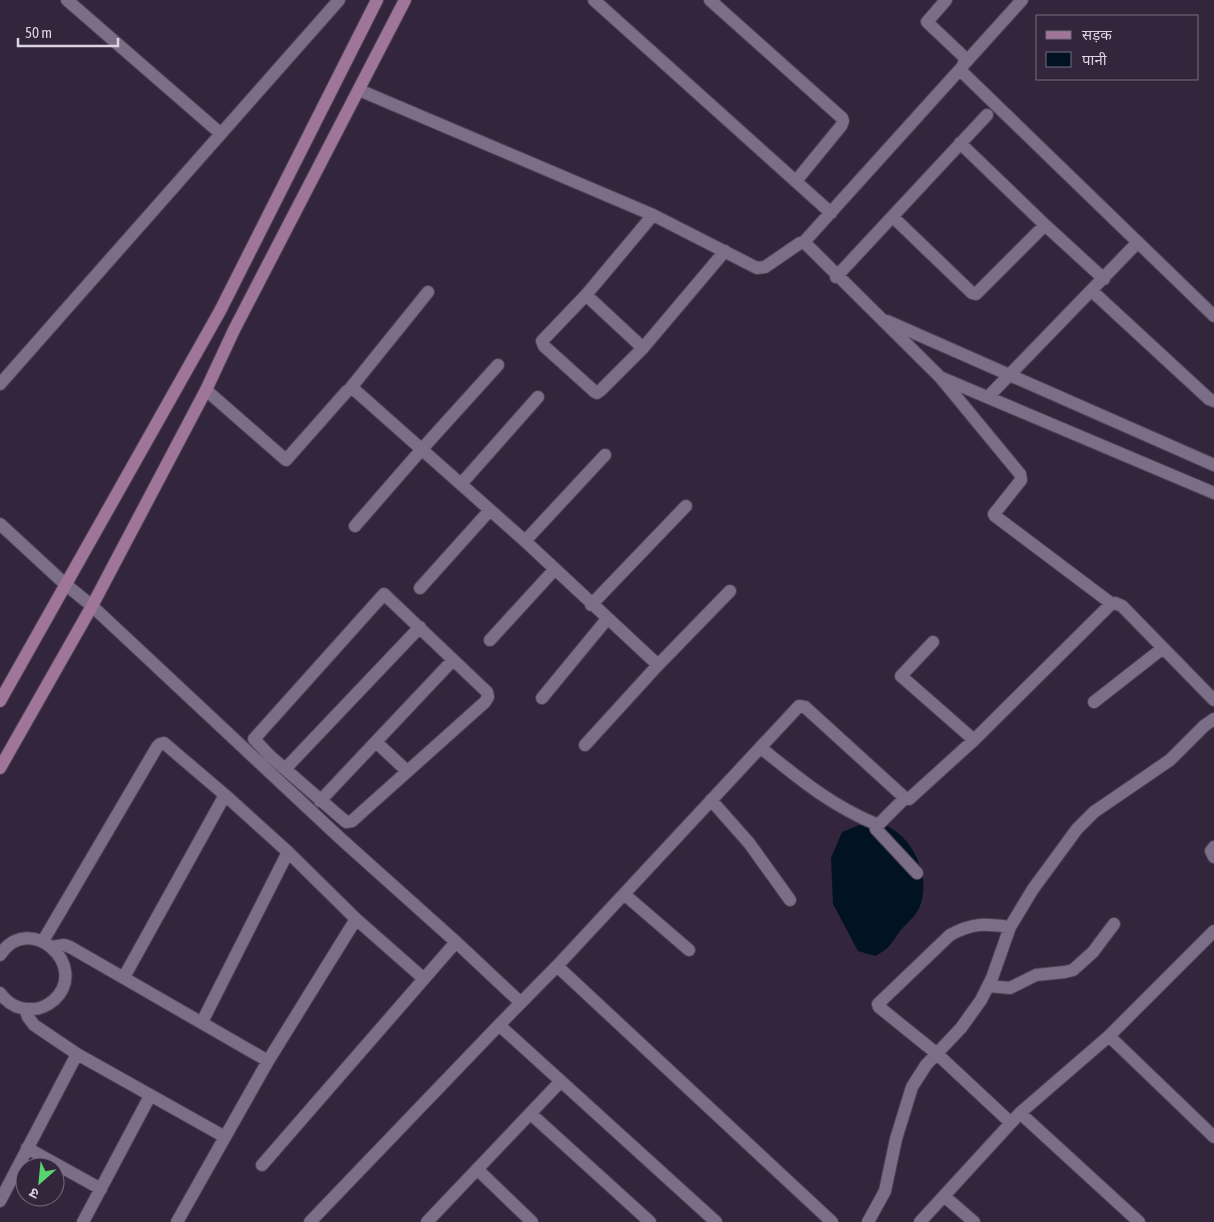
<svg xmlns="http://www.w3.org/2000/svg" width="1214" height="1222" viewBox="0 0 1214 1222" font-family="'Asap Condensed','Noto Sans Devanagari',sans-serif">
  <rect width="100%" height="100%" fill="#33263c"/>
  <path fill="#011322" d="M859,825C868,825 882,823 889,827C915,841 931,878 920,906C917,915 907,923 901,930C891,943 891,948 875,956L858,951L833,904L831,858L842,832Z"/>
  <g fill="none" stroke-linecap="round" stroke-linejoin="round">
    <defs>
      <path id="minor" d="M67,0L220,133
        M594,0L831,213
        M710,0L842,118L843,121L841,126L796,181
        M965,63L1022,0
        M960,70L1214,316
        M359,90L653,215L757,268L765,267L800,243L804,242L940,377L1020,474L1021,480L994,514L995,516L1112,604
        M960,143L1045,225L1104,279
        M653,215L586,295L542,341L544,346L595,392L597,393L601,390L643,348L725,251
        M893,217L972,293L976,294L1045,225
        M804,242L963,66L965,58L963,56L927,22L946,0
        M836,277L987,115
        M1092,291L1209,399L1214,401
        M586,295L643,348
        M887,321L1214,465
        M942,378L1214,493
        M0,384L339,0
        M206,390L286,460L347,391L352,389L357,392L525,541L658,665
        M349,390L428,292
        M988,397L1138,242
        M461,484L538,397
        M0,524L65,584L92,606L340,838L456,942L521,1003
        M355,526L422,449L498,365
        M525,541L605,455
        M420,588L490,510
        M384,594L487,692L488,697L485,702L352,821L346,822L270,756L254,739Z
        M591,605L686,506
        M490,640L555,569
        M933,642L901,676L974,740
        M542,698L607,619
        M1094,702L1163,648
        M376,742L407,771
        M585,745L658,665L730,591
        M761,748C801,780 830,805 878,825
        M285,769L420,627
        M905,798L878,825L876,829L917,873
        M711,800L749,843L790,900
        M320,801L453,660
        M1214,847L1211,851L1214,857
        M624,894L689,950
        M1010,927C985,924 974,922 950,935L878,1004L879,1007L936,1053L1011,1123
        M43,941L157,747L160,744L164,743L225,795L288,852L356,919L423,978
        M52,947L64,945L70,947L268,1061
        M0,955C29,910 91,966 54,1000C48,1005 41,1009 33,1009C19,1010 8,1004 0,993
        M557,966L832,1222
        M124,977L225,795
        M988,986L1010,988L1036,975L1065,972L1073,970L1093,952L1114,924
        M25,1009L28,1017L34,1025L77,1054L225,1137
        M202,1022L288,852
        M499,1025L716,1222
        M1109,1036L1214,1137
        M1020,1113L1139,1222
        M531,1114L650,1222
        M27,1148L101,1189
        M262,1165L456,942
        M477,1169L532,1222
        M944,1196L974,1222
        M0,1201L77,1054
        M83,1222L150,1096
        M177,1222L268,1061L356,919
        M310,1222L499,1025L557,966L799,706L805,707L905,798L909,799L974,740L1110,605L1115,603L1122,606L1214,700
        M427,1222L561,1081
        M868,1222L885,1191L896,1139L912,1087L926,1065L961,1028L981,1000L992,978L1010,927L1033,889L1077,829L1094,812L1170,760L1204,726L1214,719
        M920,1222L1020,1113L1109,1036L1214,931"/>
      <path id="secondary" d="M0,701L220,311L377,0
        M0,768L92,606L206,390L234,330L405,0"/>
    </defs>
    <use href="#minor" stroke="#4d4254" stroke-width="14"/>
    <use href="#secondary" stroke="#4d4254" stroke-width="14"/>
    <use href="#minor" stroke="#7d6e87" stroke-width="12"/>
    <use href="#secondary" stroke="#9f7599" stroke-width="12"/>
  </g>
  <rect x="1036" y="15" width="162" height="65" fill="#33263c" stroke="#776c7e"/>
  <rect x="1046" y="31" width="25" height="8" fill="#9f7599" stroke="#776c7e"/>
  <text x="1082" y="40" font-size="15" fill="#dcd4e2">सड़क</text>
  <rect x="1046" y="52" width="25" height="15" fill="#011322" stroke="#776c7e"/>
  <text x="1082" y="65" font-size="15" fill="#dcd4e2">पानी</text>
  <g transform="translate(40 1182) rotate(207)"><circle r="24" fill="#33263c" stroke="#776c7e"/>
  <path d="M0-4L9 19L0 12L-9 19Z" fill="#59d56f"/>
  <text y="-8" font-size="14" font-weight="bold" text-anchor="middle" fill="#dcd4e2">उ</text>
  </g>
  <path d="M18 38v8h100v-8" fill="none" stroke="#dcd4e2" stroke-width="2.5"/>
  <text x="25" y="38" font-size="15" fill="#dcd4e2" stroke="#33263c" stroke-width="4" paint-order="stroke">50 m</text>
</svg>
